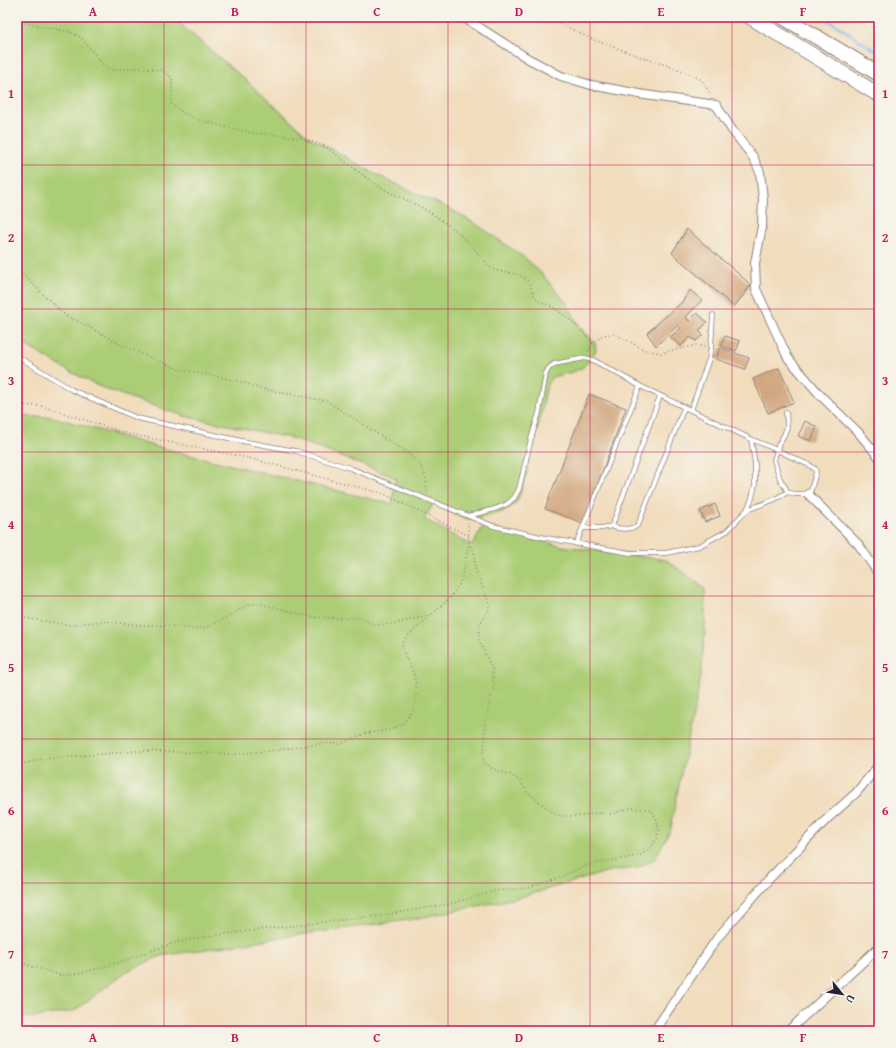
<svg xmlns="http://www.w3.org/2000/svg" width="896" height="1048" viewBox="0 0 896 1048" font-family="'Gentium Book Plus',serif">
  <rect width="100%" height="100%" fill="#f7f3e8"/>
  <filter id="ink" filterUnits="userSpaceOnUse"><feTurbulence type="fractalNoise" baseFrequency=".025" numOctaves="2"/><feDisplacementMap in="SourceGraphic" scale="8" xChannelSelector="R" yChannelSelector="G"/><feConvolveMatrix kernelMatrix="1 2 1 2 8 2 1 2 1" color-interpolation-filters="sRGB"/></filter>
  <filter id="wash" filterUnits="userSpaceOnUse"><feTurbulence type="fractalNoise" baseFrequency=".012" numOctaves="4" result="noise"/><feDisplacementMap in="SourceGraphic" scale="16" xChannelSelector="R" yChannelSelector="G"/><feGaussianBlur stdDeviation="0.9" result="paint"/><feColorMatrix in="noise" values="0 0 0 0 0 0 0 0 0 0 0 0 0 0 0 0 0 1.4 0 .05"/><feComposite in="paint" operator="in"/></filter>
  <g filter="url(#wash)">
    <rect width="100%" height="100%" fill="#f1dcbc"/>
    <path fill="#abcd75" stroke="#667858" d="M17,17H174L188,31L241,76L309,137L341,154L375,174L450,209L476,224L525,258L541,273L568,305L579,326L595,343L596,350L590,360L582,368L572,372L552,377L547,384L539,424L528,457L527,472L519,497L515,504L504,511L488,516L474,520L462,518L434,503L424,519L463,541L473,545L483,526L562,546L667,560L705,589V630L701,677L673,814L671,829L655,859L637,868L610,871L517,898L408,920L297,935L161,956L127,971L74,1011L35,1017H17V416L53,417L161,448L392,504L396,478L295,439L184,416L105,389L67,370L17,340Z"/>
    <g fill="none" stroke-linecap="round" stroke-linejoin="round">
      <path stroke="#83b5f0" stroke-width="3" d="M824,17L879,53"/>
    </g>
    <g id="blocks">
      <path fill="#d2a780" d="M687,229L751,285L734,307L672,253Z
        M690,290L702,300L686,317L689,321L697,313L707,322L699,331L703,335L696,341L690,337L681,346L670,337L681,328L678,325L656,346L647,333L682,302Z
        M725,336L740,341L736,351L721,346Z
        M720,348L749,358L745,369L716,359Z
        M779,368L794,402L768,413L753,379Z
        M589,394L626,408L583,523L545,509Z
        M805,421L817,427L811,441L798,436Z
        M715,504L720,516L705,522L700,511Z"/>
    </g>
  </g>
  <g filter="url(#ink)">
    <use href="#blocks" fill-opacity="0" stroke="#8a7f7c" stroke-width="1"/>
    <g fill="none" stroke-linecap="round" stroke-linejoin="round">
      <defs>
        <path id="service" d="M17,356L72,390L137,418L242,441L296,451L350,468L493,526L541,537L630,553H666L699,546L727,531L747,510L752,498L755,485V464L751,439L640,386L593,360L585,358L554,364L549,368L546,373L539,413L531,439L519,489L514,498L507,504L495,509L468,516
          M660,396L612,526L613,527C620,529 632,530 638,525L684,408
          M691,410L709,359L711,348L713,315
          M786,412L787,427L784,435L779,443L774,460L780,479L788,492
          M747,510L773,500L788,492L794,494H808L811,490L816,472L815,469L811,466L777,450L751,439
          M583,528H602L612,526
          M576,544L640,386"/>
        <path id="minor" d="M463,17L527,58L561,76L591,85L645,95L716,105L732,130L753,157L760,172L763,199L762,226L755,263L756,289L788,358L821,396L858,432L879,457
          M808,494L858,544L879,574
          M654,1031L718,937L770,878L827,819L856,793L879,765
          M788,1031L879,947"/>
        <path id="motorway" d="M750,17L879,95
          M783,17L879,74"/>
      </defs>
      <use href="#service" stroke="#8a7f7c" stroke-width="5.5"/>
      <use href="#minor" stroke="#8a7f7c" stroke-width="10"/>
      <use href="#motorway" stroke="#8a7f7c" stroke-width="16"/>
      <path stroke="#8a7f7c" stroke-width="1.5" stroke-dasharray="1 3" stroke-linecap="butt" d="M548,17L589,38L641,57L681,70L702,80L711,95
        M17,21L26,23L71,32L82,38L103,65L113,70L138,68L161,70L172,78V104L183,113L201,121L252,133L278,135L302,138L326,147L368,179L383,189L413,203L433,214L456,231L466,240L491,268C500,274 513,271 523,277C533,283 531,294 538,300C541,303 550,305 554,308C569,317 581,330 593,343
        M17,269L66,316L85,325L130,349L181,370L220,377L242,382L258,388L327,401L407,453C423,466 426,470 427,491
        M588,351L593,343L603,335L615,334L645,350L661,353L696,345L705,347
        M17,405L41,406L129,434L249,458L384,494L469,536
        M17,617L71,625L103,621L141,625L175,626L191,629L204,628L216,623L248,605L258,603L312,617L337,618H361L375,625L393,624L432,615
        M17,765L43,759L136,751L236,754L278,750L311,745L324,743L340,744L366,733L390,730L404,723L412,712L416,699V683L413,672L406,658L402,646L405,639L451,597L460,583L465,564L469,544L468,522
        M17,962L60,975H71L108,966L174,943L208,936L384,915L450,904L494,891L528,888L555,879L588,865L641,855L652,846L657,839L659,830L657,820L652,811L646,809L630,808L610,814L596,813L581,816H562L555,814L527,792L520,781L511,775L498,771L490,767L484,762L483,754L485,741V724L494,684L492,669L479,640V625L489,609V603L484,591L475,568L474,551L469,544"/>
      <use href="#service" stroke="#fff" stroke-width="4"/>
      <use href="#minor" stroke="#fff" stroke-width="8"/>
      <use href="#motorway" stroke="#fff" stroke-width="14"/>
    </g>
  </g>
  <path fill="none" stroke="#c2185b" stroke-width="1" stroke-opacity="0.55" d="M164,17V1031M306,17V1031M448,17V1031M590,17V1031M732,17V1031M17,165H879M17,309H879M17,452H879M17,596H879M17,739H879M17,883H879"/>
  <rect width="896" height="1048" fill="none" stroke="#f7f3e8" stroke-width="44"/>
  <g transform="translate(842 994) rotate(120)" stroke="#f7f3e8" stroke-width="3" paint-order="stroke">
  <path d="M0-3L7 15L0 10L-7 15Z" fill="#22223b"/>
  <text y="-6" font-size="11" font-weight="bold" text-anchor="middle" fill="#22223b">U</text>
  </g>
  <rect x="22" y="22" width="852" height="1004" fill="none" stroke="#c2185b" stroke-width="1.5"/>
  <g font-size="13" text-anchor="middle" font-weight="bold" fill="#c2185b">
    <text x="93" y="16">A</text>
    <text x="235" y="16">B</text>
    <text x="377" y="16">C</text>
    <text x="519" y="16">D</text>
    <text x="661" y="16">E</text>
    <text x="803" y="16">F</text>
    <text x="11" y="98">1</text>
    <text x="885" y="98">1</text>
    <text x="11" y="242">2</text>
    <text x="885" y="242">2</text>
    <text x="11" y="385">3</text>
    <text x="885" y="385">3</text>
    <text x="11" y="529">4</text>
    <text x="885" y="529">4</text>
    <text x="11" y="672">5</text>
    <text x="885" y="672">5</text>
    <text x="11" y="815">6</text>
    <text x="885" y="815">6</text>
    <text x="11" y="959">7</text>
    <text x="885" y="959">7</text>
    <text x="93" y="1042">A</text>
    <text x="235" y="1042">B</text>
    <text x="377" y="1042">C</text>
    <text x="519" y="1042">D</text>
    <text x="661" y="1042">E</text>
    <text x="803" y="1042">F</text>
  </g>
</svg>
